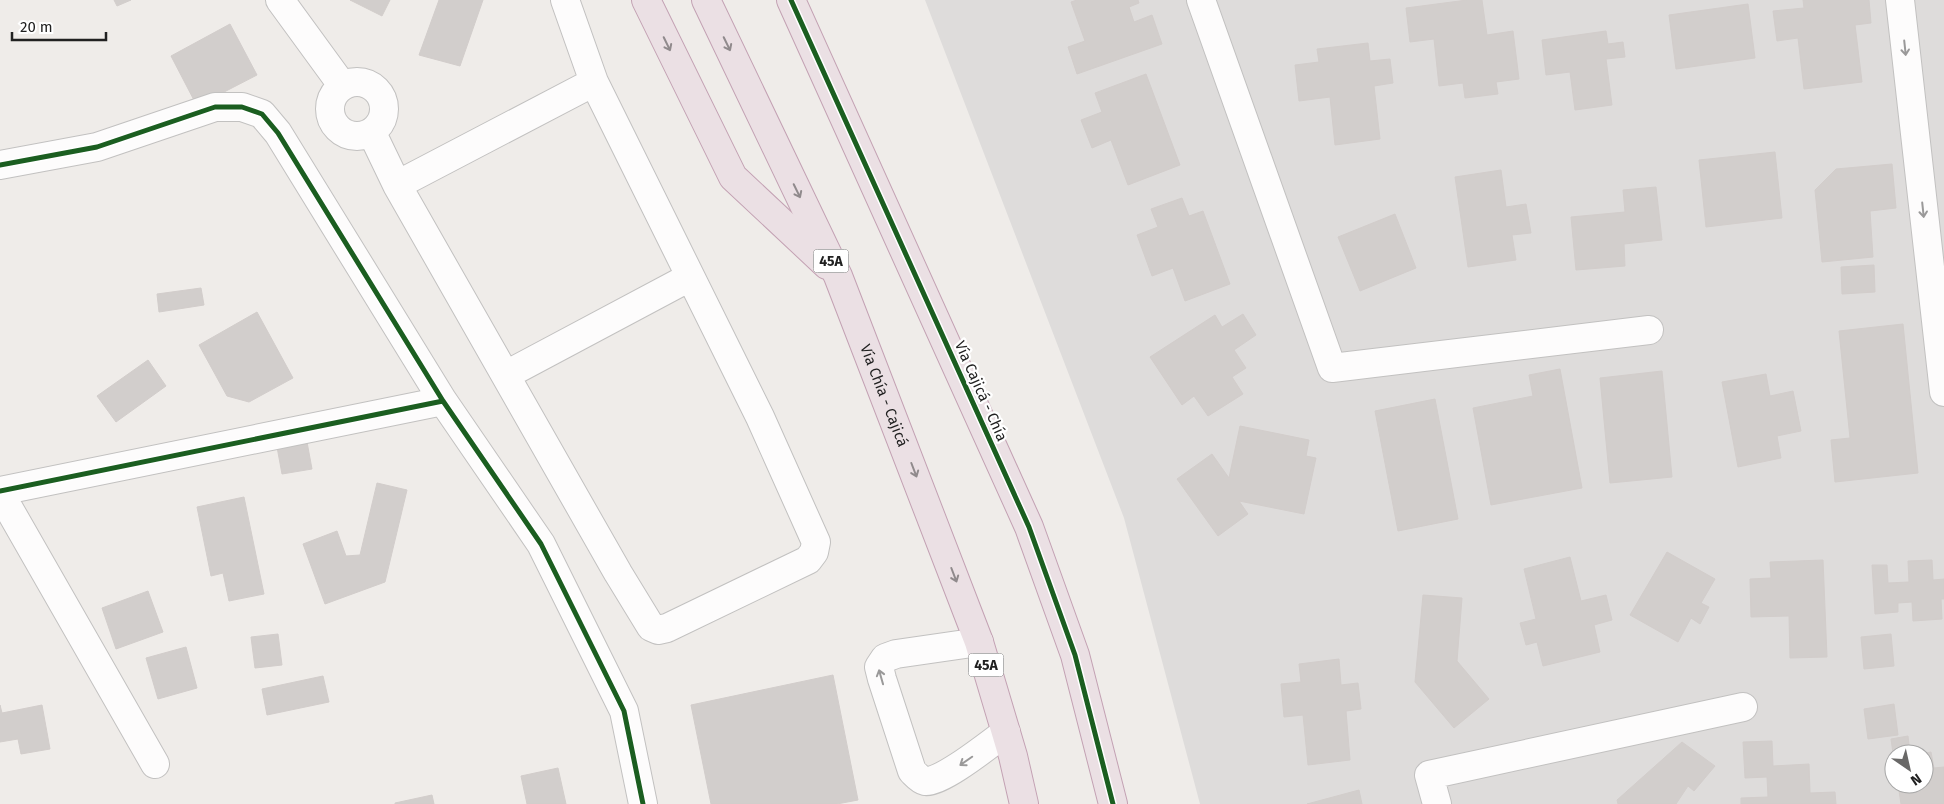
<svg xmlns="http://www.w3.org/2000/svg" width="1944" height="804" viewBox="0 0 1944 804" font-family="'Fira Sans',sans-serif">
  <rect width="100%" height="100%" fill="#efece9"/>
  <path fill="#dedcdb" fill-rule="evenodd" d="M925,0H1944V804H1200L1124,518ZM1894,754H1924V784H1894Z"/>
  <path fill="#d2cecc" stroke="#d2cdcb" d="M114,0H131L117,6Z
    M350,0H390L382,16Z
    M439,0H483L460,66L419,55Z
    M1077,0H1138L1139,3L1129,7L1134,22L1152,15L1162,44L1077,74L1068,47L1085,41L1071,2Z
    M1467,0H1482L1487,35L1513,31L1519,79L1496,82L1498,94L1465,98L1463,83L1439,86L1434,39L1410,42L1406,8Z
    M1803,0H1869L1871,23L1855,25L1862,82L1804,89L1798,38L1777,41L1773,11L1804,8Z
    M1748,4L1755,58L1676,69L1669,15Z
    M230,24L257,75L197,106L171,56Z
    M1606,31L1608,44L1623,42L1625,57L1606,59L1612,105L1575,110L1570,72L1546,75L1542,40Z
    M1368,43L1370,61L1390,59L1393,83L1374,86L1380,139L1335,145L1330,97L1299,101L1295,65L1319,62L1317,49Z
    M1146,74L1180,165L1128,185L1111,140L1092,148L1081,120L1102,112L1095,93Z
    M1775,152L1782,218L1706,227L1699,160Z
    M1892,164L1896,208L1870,211L1873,257L1822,262L1815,190L1836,169Z
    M1501,170L1506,207L1526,204L1531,233L1512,235L1516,260L1468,267L1455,177Z
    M1656,187L1662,240L1624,244L1625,266L1576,270L1571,217L1625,212L1623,190Z
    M1182,198L1189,216L1203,211L1230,284L1185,301L1173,268L1152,276L1137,235L1158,227L1151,209Z
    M1395,214L1416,268L1360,291L1338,237Z
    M1874,265L1875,292L1842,294L1841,267Z
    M201,288L204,305L159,312L157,294Z
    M257,312L293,378L249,402L227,396L199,345Z
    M1243,314L1256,335L1234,350L1246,368L1232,377L1243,394L1208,416L1194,396L1182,405L1150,357L1215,315L1222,327Z
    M1903,324L1918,473L1835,482L1831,440L1850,438L1839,331Z
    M148,360L166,386L116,422L97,396Z
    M1560,369L1582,488L1491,505L1473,408L1533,396L1529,375Z
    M1662,371L1672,477L1610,483L1600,378Z
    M1766,374L1770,396L1793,391L1801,431L1777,436L1781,458L1738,467L1722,382Z
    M1435,399L1458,519L1398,531L1375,411Z
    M1240,426L1309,440L1306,456L1316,458L1304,514L1239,501L1248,514L1218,536L1177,479L1212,454L1229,478Z
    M307,442L312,469L282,474L277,447Z
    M377,483L407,490L385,582L325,604L303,544L337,531L346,556L360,555Z
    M244,497L264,594L229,601L223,573L211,576L197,507Z
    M1667,552L1715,579L1701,603L1709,607L1700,624L1691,618L1678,642L1630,615Z
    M1570,557L1581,601L1606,595L1612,620L1594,625L1600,652L1543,666L1537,642L1526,645L1520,623L1536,619L1524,569Z
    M1823,560L1827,657L1790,658L1789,616L1751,617L1750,579L1771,578L1770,562Z
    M1932,560L1933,580L1944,579V599H1941L1942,619L1913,621L1912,602L1898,603V612L1875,614L1872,565H1887L1888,583L1909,582L1908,561Z
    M148,591L163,632L116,649L102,608Z
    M1423,595L1462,598L1457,661L1489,699L1454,728L1415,682Z
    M278,634L282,665L255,668L251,637Z
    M1891,634L1894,666L1864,669L1861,637Z
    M186,647L197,688L158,699L146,658Z
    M1339,659L1341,685L1358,683L1361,709L1346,711L1350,760L1308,765L1303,715L1284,717L1281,684L1301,682L1299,664Z
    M833,675L858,800L837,804H711L691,705Z
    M323,676L329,702L267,715L262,689Z
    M1894,704L1898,735L1868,739L1864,709Z
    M0,705L2,713L42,705L50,749L21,754L18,739L0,742Z
    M1908,736L1910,754H1894V760L1891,739Z
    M1772,741L1773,766L1809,764L1810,793L1835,792L1836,804H1741V798L1768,797L1767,777L1745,778L1743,742Z
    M1682,742L1715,766L1694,791L1688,786L1676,804H1618L1617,800Z
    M1931,752L1934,768L1944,767V804H1901L1898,784H1924V754H1920Z
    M558,768L566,804H527L521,776Z
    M1359,790L1362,804H1307Z
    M432,795L434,804H395V803Z"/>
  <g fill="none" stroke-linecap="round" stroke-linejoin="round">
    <defs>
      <path id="minor" d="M280,0L342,85
        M1201,0L1332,368L1649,330
        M1900,0L1944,392
        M330 109a27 27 0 1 1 54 0a27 27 0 1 1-54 0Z
        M372,133L397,185L618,573L651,627L658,630L667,628L808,560L814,552L816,542L760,417L594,82L565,0
        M0,165L97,147L215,107H242L262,114L278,133L443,401L541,544L624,711L643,804
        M397,185L594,82
        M506,375L690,277
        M0,491L443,401
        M0,493L155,764
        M979,642L896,654L885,658L879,667L882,679L912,771C916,775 920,780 925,781C940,784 991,743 1006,732
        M1437,804L1429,775L1743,707"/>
      <g id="highway">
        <path d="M646,0L733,177L827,265"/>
        <path id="s1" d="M706,0L838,276L979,642L1013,756L1024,804"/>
        <path d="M791,0L1029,527L1075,655L1113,804"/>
      </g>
    </defs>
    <use href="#minor" stroke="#c2c1c0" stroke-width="30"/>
    <use href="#highway" stroke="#c3a1b3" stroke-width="30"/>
    <use href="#minor" stroke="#fdfcfc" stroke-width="28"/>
    <use href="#highway" stroke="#ebe0e4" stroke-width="28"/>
    <defs>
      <path id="cycleway" d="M791,0L1029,527L1075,655L1113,804
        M0,165L97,147L215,107H242L262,114L278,133L443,401L541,544L624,711L643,804
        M0,491L443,401"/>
    </defs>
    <use href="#cycleway" stroke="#fff" stroke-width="8"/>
    <use href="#cycleway" stroke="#1b5e20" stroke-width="5"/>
  </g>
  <defs><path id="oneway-shaft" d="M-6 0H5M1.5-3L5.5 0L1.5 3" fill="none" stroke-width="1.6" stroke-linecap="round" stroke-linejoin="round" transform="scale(1.25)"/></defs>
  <g stroke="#908a8c">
    <use href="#oneway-shaft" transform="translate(667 44) rotate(64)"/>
    <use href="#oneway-shaft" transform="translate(727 44) rotate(64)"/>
    <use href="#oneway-shaft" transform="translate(797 191) rotate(64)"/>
    <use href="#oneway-shaft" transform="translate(914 470) rotate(69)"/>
    <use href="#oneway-shaft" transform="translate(954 575) rotate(69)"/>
  </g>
  <g stroke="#9a9999">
    <use href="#oneway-shaft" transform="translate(1905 48) rotate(84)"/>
    <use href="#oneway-shaft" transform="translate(1923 210) rotate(84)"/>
    <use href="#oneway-shaft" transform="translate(881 677) rotate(-106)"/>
    <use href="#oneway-shaft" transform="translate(966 761) rotate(145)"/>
  </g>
  <g text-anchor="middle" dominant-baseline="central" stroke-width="4.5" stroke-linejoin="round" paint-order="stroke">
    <g fill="#fff" stroke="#646464" stroke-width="1">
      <rect x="813.5" y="249.5" width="35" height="23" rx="4"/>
      <rect x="968.5" y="653.5" width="35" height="23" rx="4"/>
    </g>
    <g font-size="14" font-weight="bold" fill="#212121">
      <text x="831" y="261">45A</text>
      <text x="986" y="665">45A</text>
    </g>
    <g font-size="15" fill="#212121" stroke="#fff">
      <text transform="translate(981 391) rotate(66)">Vía Cajicá - Chía</text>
      <text stroke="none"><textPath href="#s1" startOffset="434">Vía Chía - Cajicá</textPath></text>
    </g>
  </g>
  <g transform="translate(1909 769) rotate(146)"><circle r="24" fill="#ffffff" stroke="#a6a6a6"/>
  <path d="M0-4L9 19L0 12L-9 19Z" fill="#696867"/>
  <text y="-8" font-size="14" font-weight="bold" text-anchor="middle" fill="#212121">N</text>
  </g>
  <path d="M12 32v8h94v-8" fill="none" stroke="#212121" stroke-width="2.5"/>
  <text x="20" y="32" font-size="15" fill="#212121" stroke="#ffffff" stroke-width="4" paint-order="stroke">20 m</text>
</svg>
